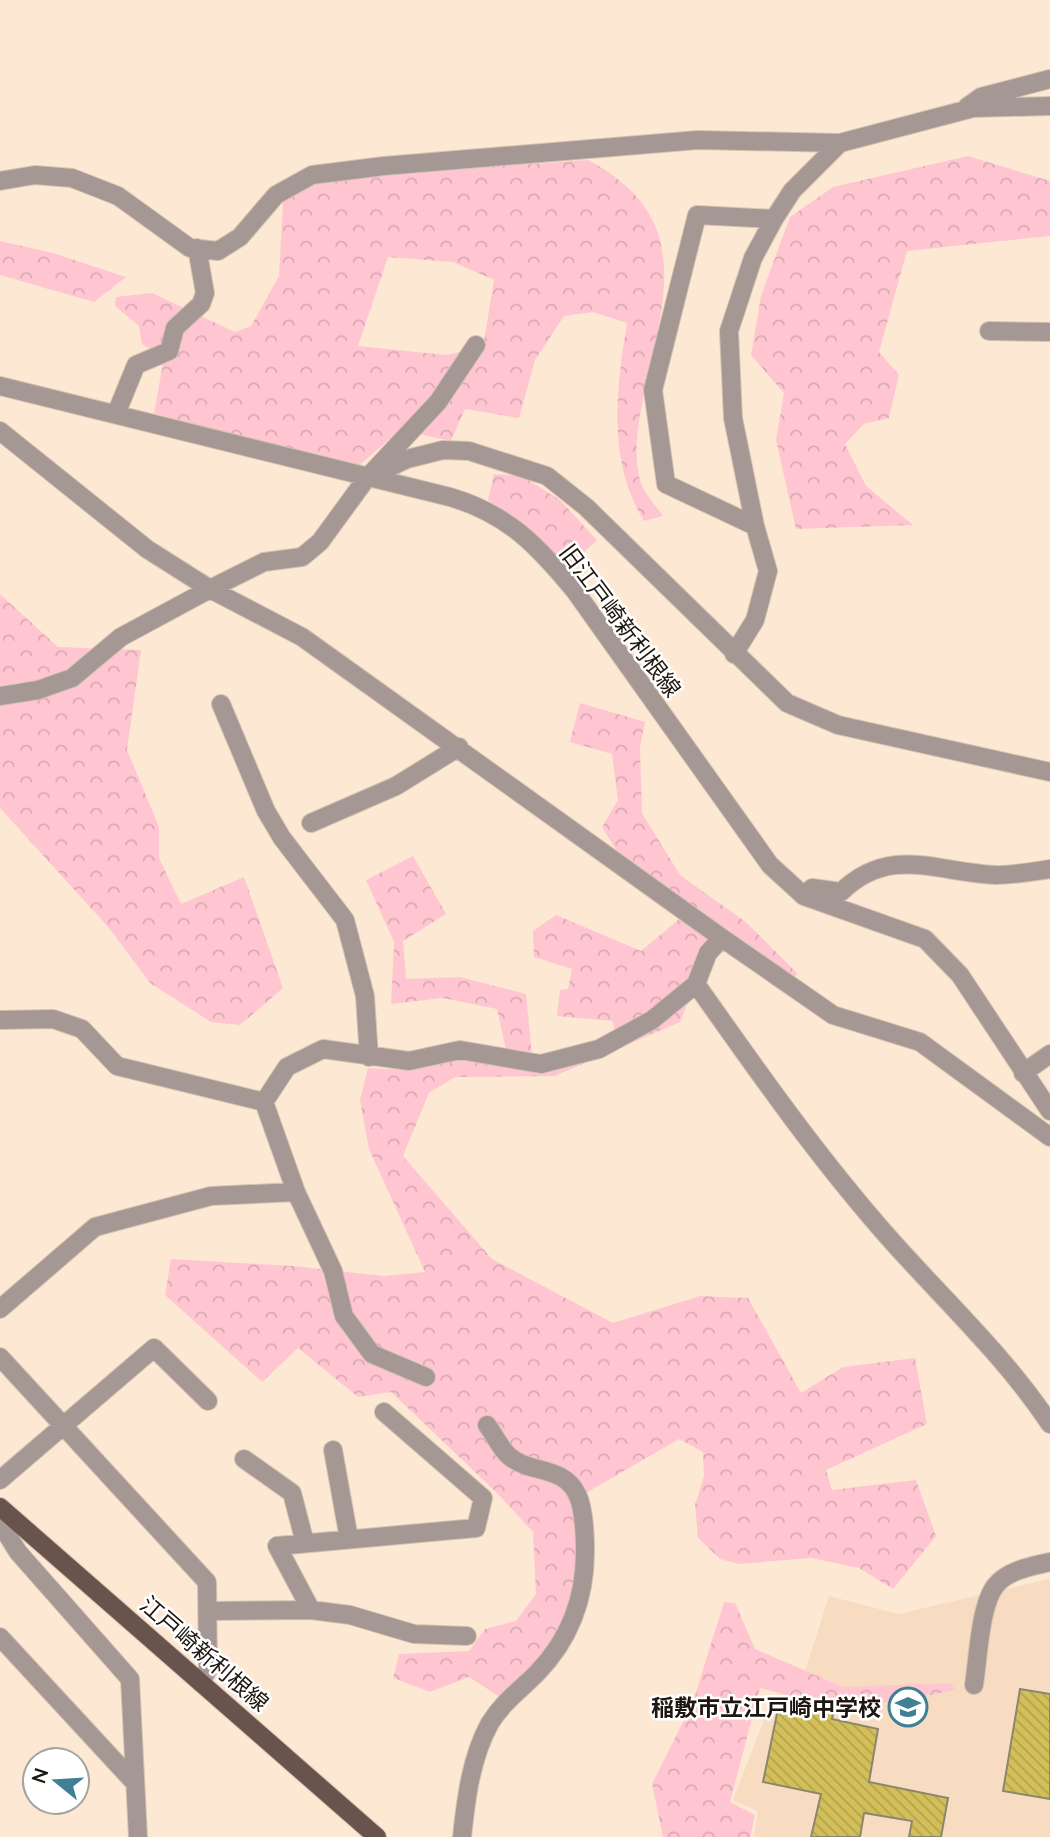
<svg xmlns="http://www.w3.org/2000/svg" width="1050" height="1837" viewBox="0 0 1050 1837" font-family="Lato,'Noto Sans JP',sans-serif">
  <defs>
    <pattern id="forest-crowns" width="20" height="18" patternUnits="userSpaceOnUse" patternTransform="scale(1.75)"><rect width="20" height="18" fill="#ffc6d2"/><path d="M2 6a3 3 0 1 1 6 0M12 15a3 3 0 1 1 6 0" fill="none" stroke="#daa9b3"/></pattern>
    <pattern id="building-back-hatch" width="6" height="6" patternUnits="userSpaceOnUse" patternTransform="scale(1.75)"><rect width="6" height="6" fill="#d2bf59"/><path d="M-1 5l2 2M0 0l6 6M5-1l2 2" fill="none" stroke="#b4a34c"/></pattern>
  </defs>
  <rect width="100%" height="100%" fill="#fde8d3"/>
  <path fill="#f7dcc2" d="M1050,1579V1837H754L758,1811L733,1800L773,1696L798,1693L829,1596L898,1614Z"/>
  <path fill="url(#forest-crowns)" fill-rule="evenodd" d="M968,156L1050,181V236L907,251L879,352L899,375L889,418L864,424L845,444L866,486L913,525L796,529L776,440L784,393L751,355L761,296L790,217L833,187Z
    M588,160C697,218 663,301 643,400C638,424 633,455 640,480C643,492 656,506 663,516L644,521C607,461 616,391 627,323L593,312L564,316L535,360L519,418L465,409L451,441L400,430L355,469L154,413L164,358L142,344L139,326L115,306L116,297L152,293L235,332L251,326L279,276L283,202L313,185L382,174ZM388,257L453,262L494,280L483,347L446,355L358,346Z
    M0,241L53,253L126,277L94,302L0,275Z
    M494,474L522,476L560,500L597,540L565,570L524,528L488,500Z
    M0,594L58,647L141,650L127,750L159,827V858L181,904L244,877L283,988L240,1025L211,1022L150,983L109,928L0,808Z
    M580,703L645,722L640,747L642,813L680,875L747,923L798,974L780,986L722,939L708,953L680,1022L555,1076L455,1077L429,1093L403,1156L492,1259L613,1323L700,1296L748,1298L801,1393L843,1367L915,1358L927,1424L826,1470L832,1490L916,1480L936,1536L893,1589L859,1568L811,1558L739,1564L720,1559L698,1538L695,1505L704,1476L703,1452L679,1439L572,1501L584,1514L576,1623L503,1699L469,1677L430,1692L393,1678L399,1654L469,1651L485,1629L516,1621L536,1594L533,1532L496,1492L391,1392L358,1397L298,1348L262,1382L165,1295L171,1259L293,1266L384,1276L425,1272L369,1149L360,1100L368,1068L404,1070L464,1051L509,1063L497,1009L443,998L391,1004L394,942L366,880L413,856L446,914L403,941L406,979L460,977L526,994L533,1067L619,1041L612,1021L557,1016L560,990L568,989L572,969L534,957L533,931L556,915L641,951L683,916L630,873L602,827L618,800L612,754L570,742Z
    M724,1602L735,1603L755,1649L843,1687L950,1683L956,1690L894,1702L829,1707L760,1688L730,1802L755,1815L750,1837H663L652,1784L693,1702Z"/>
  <path fill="url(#building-back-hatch)" stroke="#8b876e" stroke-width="2" d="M1020,1689L1050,1694V1799L1003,1791Z
    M780,1699L834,1709L832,1719L878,1729L869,1782L948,1798L941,1837H909L912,1821L864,1813L860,1837H811L821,1794L763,1782Z"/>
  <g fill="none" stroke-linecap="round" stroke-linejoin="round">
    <defs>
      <path id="minor" d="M967,107L981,97L1050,79
        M0,181L35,175L72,178L118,196L190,248L218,251L240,237L276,195L312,175L384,166L698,140L840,143
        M989,331L1050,332
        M0,386L450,497C508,514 538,546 575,591L770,865L804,896L925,939L960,975L1050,1111
        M116,414L136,365L169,351L175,328L201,304L205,293L197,248
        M0,431L147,549L210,589L302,637L722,938L708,953L696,984C758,1072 819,1159 890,1239C944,1300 1005,1356 1050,1424
        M366,479L407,459L443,450L469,451L547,476L586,507L787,703L838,725L1050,772
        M755,526L666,484L653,390L697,215L774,219
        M734,654L755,620L768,571L755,526L733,418L729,331L753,258L774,219L792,191L840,143L973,108L1050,106
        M0,696L38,690L72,678L121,637L210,589L264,562L302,557L320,542L366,479L438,402L476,345
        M221,704L266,811L282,838L345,920L365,996L369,1057
        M311,823L396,786L459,747
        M804,896L812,888L841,892C891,844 937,873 996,875C1014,875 1032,872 1050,869
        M722,938L833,1015L920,1042L1050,1137
        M0,1020L53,1019L82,1029L117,1066L264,1102L296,1192L333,1271L344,1316L372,1354L426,1377
        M1023,1073L1050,1054
        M264,1102L287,1067L323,1049L409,1061L460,1050L541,1064L599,1049L652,1020L696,984
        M0,1309L95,1227L211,1196L296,1192
        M0,1357L207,1582L208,1669L201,1683
        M333,1450L349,1539
        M244,1459L292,1493L305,1543
        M0,1480L154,1348L208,1401
        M0,1523L18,1552L130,1679L138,1837
        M311,1610L277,1546L476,1528L483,1498L384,1412
        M208,1611L311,1610L350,1615L414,1634L467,1636
        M0,1637L134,1782
        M974,1685C978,1659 980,1604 996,1585C1008,1570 1033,1566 1050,1562
        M462,1837C466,1799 471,1757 490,1723C503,1702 520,1690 537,1673C570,1639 585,1598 585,1552C585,1536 584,1508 577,1494C563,1465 529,1474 509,1456C500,1448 494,1434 487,1425"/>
      <path id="major" d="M0,1507L377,1837"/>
    </defs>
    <use href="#minor" stroke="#d5c2b0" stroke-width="20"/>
    <use href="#major" stroke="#d5c2b0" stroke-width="20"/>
    <use href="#minor" stroke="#a49794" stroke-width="18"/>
    <use href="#major" stroke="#68534d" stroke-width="18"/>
  </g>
  <defs>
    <symbol id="school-ring" viewBox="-11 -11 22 22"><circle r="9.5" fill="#fff" stroke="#417f95" stroke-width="1.5"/><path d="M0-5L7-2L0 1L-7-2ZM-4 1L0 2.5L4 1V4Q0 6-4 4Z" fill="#417f95"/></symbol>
  </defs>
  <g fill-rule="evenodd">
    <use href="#school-ring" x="886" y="1685" width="44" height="44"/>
  </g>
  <g text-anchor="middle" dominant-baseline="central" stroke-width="5" stroke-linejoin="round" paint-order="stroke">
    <g font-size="23" fill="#1e170f" stroke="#fff">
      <text transform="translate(621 620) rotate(53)">旧江戸崎新利根線</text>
      <text transform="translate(205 1653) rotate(41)">江戸崎新利根線</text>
    </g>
    <g font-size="23" font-weight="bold" fill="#1e170f" stroke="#fff" text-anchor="end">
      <text x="881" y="1707">稲敷市立江戸崎中学校</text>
    </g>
  </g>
  <g transform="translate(56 1781) rotate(288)"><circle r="33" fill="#ffffff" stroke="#a5a29f" stroke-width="2"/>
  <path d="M0-5L12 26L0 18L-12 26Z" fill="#417f95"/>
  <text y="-10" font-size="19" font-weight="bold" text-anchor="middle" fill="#1e170f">N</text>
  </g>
</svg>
